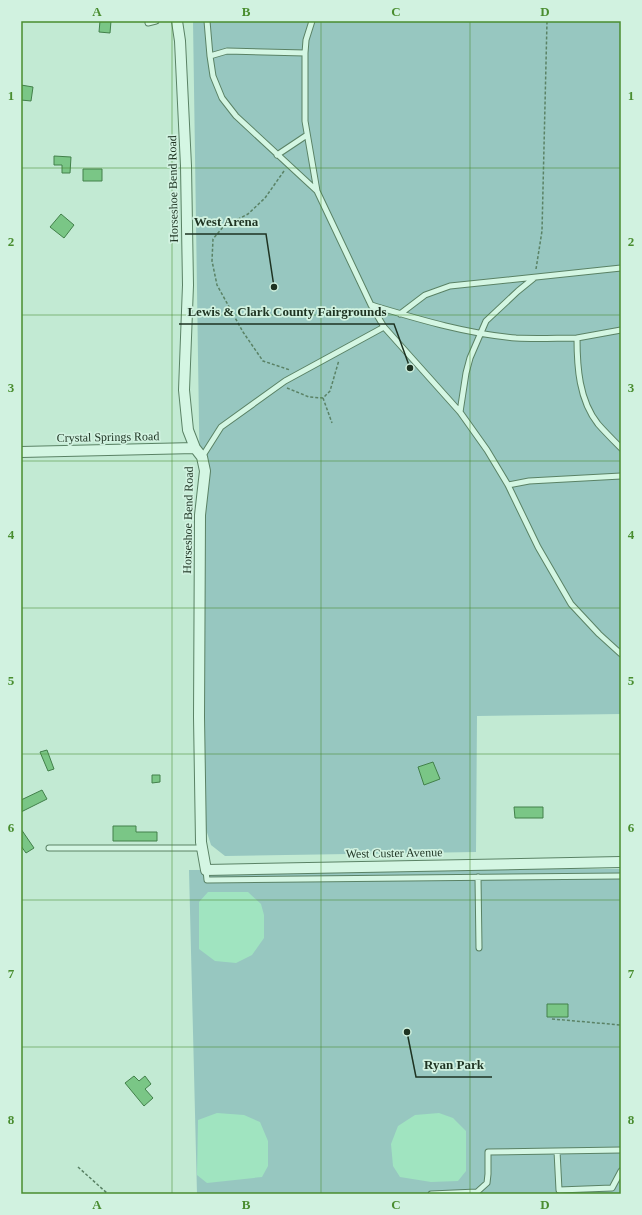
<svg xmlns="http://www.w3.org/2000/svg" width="642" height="1215" viewBox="0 0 642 1215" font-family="Georgia,serif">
  <rect width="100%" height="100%" fill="#c2ead3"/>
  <path fill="#97c7c0" d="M193,21H621V714L477,716L476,852L225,856L211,845L205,826Z
    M621,869V1194H197L189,870Z"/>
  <path fill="#a0e4c0" d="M208,892H248L261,904L264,915V938L252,955L236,963L215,961L199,949V902Z
    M217,1113L244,1115L260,1122L268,1141V1166L262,1177L207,1183L197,1175L198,1120Z
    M439,1113L453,1118L466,1131V1171L458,1181L431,1182L400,1177L393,1166L391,1144L398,1126L415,1115Z"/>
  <path fill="#7ac686" stroke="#42804a" d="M100,21H111L110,33L99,32Z
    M21,85L33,87L31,101L21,100Z
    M54,156L71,157L70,173H62V165H54Z
    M83,169H102V181H83Z
    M61,214L74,225L64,238L50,227Z
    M47,750L54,769L48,771L40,752Z
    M433,762L440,779L424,785L418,767Z
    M152,775H160V782L152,783Z
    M42,790L47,799L21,812V800Z
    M514,807H543V818H515Z
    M113,826H136V832H157V841H113Z
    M21,829L34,848L26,853L21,846Z
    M547,1004H568V1017H547Z
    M134,1076L139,1081L145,1076L151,1084L145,1089L153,1098L144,1106L125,1083Z"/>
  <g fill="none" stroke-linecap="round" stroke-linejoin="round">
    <defs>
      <path id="service" d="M207,21L210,56L213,76L222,98L236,116L317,191L371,305L384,327L460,412L487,450L508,485L538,547L571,604L599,634L621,654
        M312,21L306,40L305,53V121L317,191
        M148,23L156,21
        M210,56L227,51L305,53
        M277,155L307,135
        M371,305C418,319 467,334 516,338C537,339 557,338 577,338C577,367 579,400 598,424C605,432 613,440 621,448
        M400,314L425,295L450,286L621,268
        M577,338L621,330
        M460,412L466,373L470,358L486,321L518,291L534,278
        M202,457L221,427L285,381L384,327
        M508,485L529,481L621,476
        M49,848H202
        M206,870L207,880L621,876
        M478,877L479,948
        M557,1151L559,1190L612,1188L621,1171
        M431,1194L477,1192L487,1183L488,1174V1152L621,1150"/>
      <path id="minor" d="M177,21L180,41L186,166L188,285L184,390L188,430L195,448L202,457L205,471L200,515L199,717L201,842L206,870L621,862
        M21,452L195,448"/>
    </defs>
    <use href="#service" stroke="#5a8265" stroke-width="7"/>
    <use href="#minor" stroke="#5a8265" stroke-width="12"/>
    <path stroke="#5a8265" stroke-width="1.5" stroke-dasharray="3 2" stroke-linecap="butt" d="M284,171L265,198L248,214L223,227L213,239L212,261L217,285L243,332L263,361L290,370
      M536,269L542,231L547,21
      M287,388L309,397L323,398L330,391L339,360
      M323,398L332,423
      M552,1019L621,1025
      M78,1167L108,1194"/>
    <use href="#service" stroke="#d4f6e3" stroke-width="5"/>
    <use href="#minor" stroke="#d4f6e3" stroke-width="10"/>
  </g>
  <path fill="none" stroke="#498d2f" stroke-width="1" stroke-opacity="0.55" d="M172,21V1194M321,21V1194M470,21V1194M21,168H621M21,315H621M21,461H621M21,608H621M21,754H621M21,900H621M21,1047H621"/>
  <g text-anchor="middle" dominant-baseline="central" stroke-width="3.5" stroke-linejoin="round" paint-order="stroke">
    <g font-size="12" fill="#1e3322" stroke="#d1f2e0">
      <text transform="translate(173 189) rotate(-91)">Horseshoe Bend Road</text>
      <text transform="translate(108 437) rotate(-1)">Crystal Springs Road</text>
      <text transform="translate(188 520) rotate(-89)">Horseshoe Bend Road</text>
      <text transform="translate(394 853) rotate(-1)">West Custer Avenue</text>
    </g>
  </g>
  <path fill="none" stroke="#1e3322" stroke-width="1.5" d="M274 287L266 234H185M410 368L394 324H179M407 1032L416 1077H492"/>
  <g fill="#1e3322" stroke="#d1f2e0" stroke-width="1.5">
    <circle cx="274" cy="287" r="4"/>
    <circle cx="410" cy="368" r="4"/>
    <circle cx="407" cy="1032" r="4"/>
  </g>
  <g font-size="13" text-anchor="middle" font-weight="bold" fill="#1e3322" stroke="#d1f2e0" stroke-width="3.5" stroke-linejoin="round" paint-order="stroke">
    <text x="226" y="226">West Arena</text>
    <text x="287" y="316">Lewis &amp; Clark County Fairgrounds</text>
    <text x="454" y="1069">Ryan Park</text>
  </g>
  <rect width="642" height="1215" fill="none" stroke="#d1f2e0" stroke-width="44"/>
  <rect x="22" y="22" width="598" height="1171" fill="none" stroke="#498d2f" stroke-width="1.5"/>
  <g font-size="13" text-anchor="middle" font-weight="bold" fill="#498d2f">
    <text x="97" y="16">A</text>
    <text x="246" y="16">B</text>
    <text x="396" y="16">C</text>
    <text x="545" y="16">D</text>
    <text x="11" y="100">1</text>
    <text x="631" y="100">1</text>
    <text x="11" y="246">2</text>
    <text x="631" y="246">2</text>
    <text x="11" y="392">3</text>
    <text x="631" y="392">3</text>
    <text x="11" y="539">4</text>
    <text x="631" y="539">4</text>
    <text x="11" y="685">5</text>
    <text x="631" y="685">5</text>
    <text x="11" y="832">6</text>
    <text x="631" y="832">6</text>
    <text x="11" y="978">7</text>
    <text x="631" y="978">7</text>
    <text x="11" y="1124">8</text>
    <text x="631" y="1124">8</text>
    <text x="97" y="1209">A</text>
    <text x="246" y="1209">B</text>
    <text x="396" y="1209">C</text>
    <text x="545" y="1209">D</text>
  </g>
</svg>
